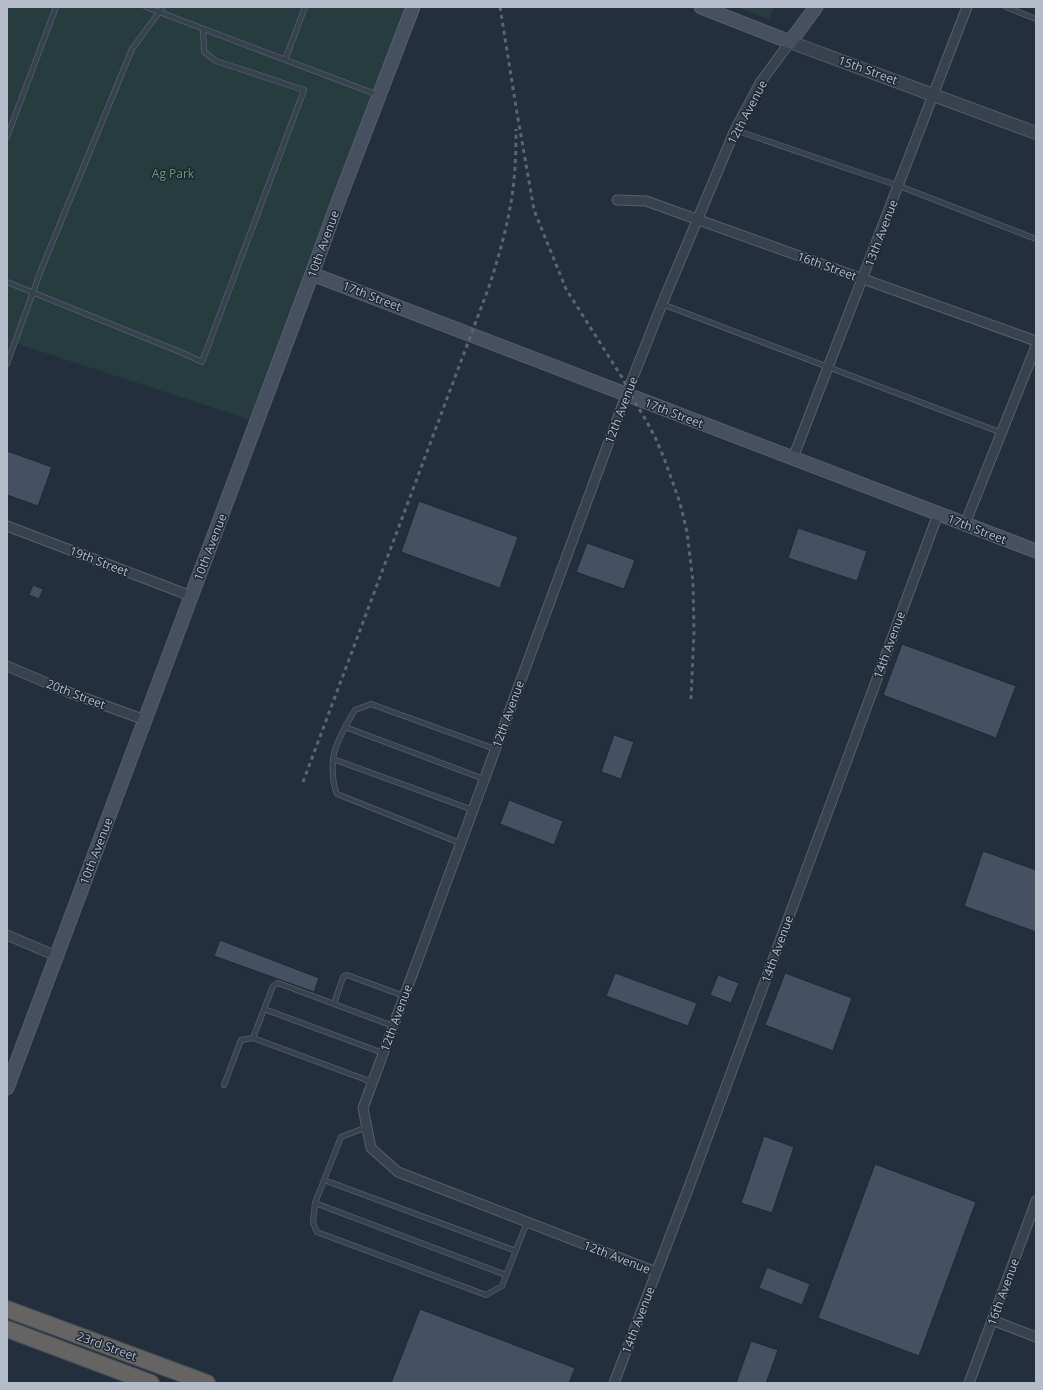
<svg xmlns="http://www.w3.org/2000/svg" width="1043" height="1390" viewBox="0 0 1043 1390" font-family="'Open Sans',sans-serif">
  <rect width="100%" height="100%" fill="#242f3e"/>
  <path fill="#263c3f" d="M7,7H413L257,422L15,343L7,364Z
    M736,7H774L769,19Z"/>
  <path fill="#455162" stroke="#1f2835" d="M7,451L52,467L38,506L7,495Z
    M419,501L518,537L500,588L401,552Z
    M798,528L867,551L857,581L788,558Z
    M587,543L635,560L624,589L576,572Z
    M33,585L43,589L39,599L29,595Z
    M902,644L1016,686L996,738L883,695Z
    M614,735L634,742L621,779L601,772Z
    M509,800L563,821L554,845L500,824Z
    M983,851L1036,870V932L964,906Z
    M220,940L319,978L314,992L214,956Z
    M615,973L697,1003L688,1026L606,996Z
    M785,973L852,998L833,1051L765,1025Z
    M718,975L739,983L731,1003L710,995Z
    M764,1136L794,1147L772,1213L741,1203Z
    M875,1164L976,1202L919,1356L818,1318Z
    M767,1267L810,1284L802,1305L759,1288Z
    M420,1309L575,1368L569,1383H391Z
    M751,1341L778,1350L766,1383H736Z"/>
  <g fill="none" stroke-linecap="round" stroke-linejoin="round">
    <defs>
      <path id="service" d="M146,7L378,95
        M1006,7L1036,19
        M285,60L305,7
        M735,130L899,186L1036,239
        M7,137L56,7
        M7,282L185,354L202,362L304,90L216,61L204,52L203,29
        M662,304L1002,433
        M7,364L41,270L132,49L163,7
        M345,727L484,779
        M333,759L473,810
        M460,843L337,794C333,784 332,771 333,759C334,746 348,721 355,710L371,704L495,749
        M334,1004L343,977L347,975L404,996
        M264,1009L383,1053
        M372,1082L253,1038L273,986L278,983L393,1026
        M224,1085L241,1040L253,1038
        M367,1127L341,1137L315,1203L313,1223L317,1232L486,1295L502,1286L527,1222
        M324,1180L516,1251
        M315,1203L506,1275"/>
      <path id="minor" d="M617,200L646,201L1036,341
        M793,458L967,7
        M965,524L1036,346
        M7,526L191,596
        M7,666L68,692L145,720
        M7,935L56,956
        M656,1272L398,1172L371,1148L363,1108L628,390L662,304L735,130L760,83L790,42
        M992,1320L1036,1337
        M614,1383L687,1192L938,514
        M969,1383L1036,1201"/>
      <path id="tertiary" d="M790,42L1036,133"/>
      <path id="secondary" d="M701,7L790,42L816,7
        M312,274L1036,551
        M7,1088L312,274L337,205L413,7"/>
      <path id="trunk" d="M7,1309L207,1383
        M7,1329L151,1383"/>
    </defs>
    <use href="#service" stroke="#565f6c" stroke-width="6"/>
    <use href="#minor" stroke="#565f6c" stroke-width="11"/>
    <use href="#tertiary" stroke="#565f6c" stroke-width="14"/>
    <use href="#secondary" stroke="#565f6c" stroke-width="15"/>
    <use href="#trunk" stroke="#434c59" stroke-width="18"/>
    <use href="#service" stroke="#38414e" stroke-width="4.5"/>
    <use href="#minor" stroke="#38414e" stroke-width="9"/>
    <use href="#tertiary" stroke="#38414e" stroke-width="12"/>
    <use href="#secondary" stroke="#465061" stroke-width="13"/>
    <use href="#trunk" stroke="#656462" stroke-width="16"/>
    <path stroke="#5a6575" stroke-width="3" stroke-dasharray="4 4" stroke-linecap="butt" d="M500,7L516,107L534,210L566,289L623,379L631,396L643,415L655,437L664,458L680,503L687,532L693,582L694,632L691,699
      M303,782L490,284C502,246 513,207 515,166C516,154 516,141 516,129"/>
  </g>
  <g text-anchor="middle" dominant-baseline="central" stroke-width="3" stroke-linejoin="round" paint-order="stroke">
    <g font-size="12" fill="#b4bcc9" stroke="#1d2633">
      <text transform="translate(868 70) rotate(20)">15th Street</text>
      <text transform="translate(747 112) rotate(-62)">12th Avenue</text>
      <text transform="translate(881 233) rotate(-69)">13th Avenue</text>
      <text transform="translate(323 244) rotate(-70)">10th Avenue</text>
      <text transform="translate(827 266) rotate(20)">16th Street</text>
      <text transform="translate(372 296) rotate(21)">17th Street</text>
      <text transform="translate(621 410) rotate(-69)">12th Avenue</text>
      <text transform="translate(674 413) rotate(21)">17th Street</text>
      <text transform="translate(977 529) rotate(21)">17th Street</text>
      <text transform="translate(210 547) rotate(-69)">10th Avenue</text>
      <text transform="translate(99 561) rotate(21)">19th Street</text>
      <text transform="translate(889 645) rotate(-70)">14th Avenue</text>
      <text transform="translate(76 694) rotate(21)">20th Street</text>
      <text transform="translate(508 714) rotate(-70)">12th Avenue</text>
      <text transform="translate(96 851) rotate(-69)">10th Avenue</text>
      <text transform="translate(777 949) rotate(-70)">14th Avenue</text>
      <text transform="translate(396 1018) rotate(-70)">12th Avenue</text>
      <text transform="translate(617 1257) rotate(21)">12th Avenue</text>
      <text transform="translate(1003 1292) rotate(-70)">16th Avenue</text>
      <text transform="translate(638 1320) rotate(-69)">14th Avenue</text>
      <text transform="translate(107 1346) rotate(20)">23rd Street</text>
    </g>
    <g font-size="12" fill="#6b9a76" stroke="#1d2633">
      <text x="173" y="173">Ag Park</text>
    </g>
  </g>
  <rect width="1043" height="1390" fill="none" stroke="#b4bcc9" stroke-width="16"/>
</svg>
